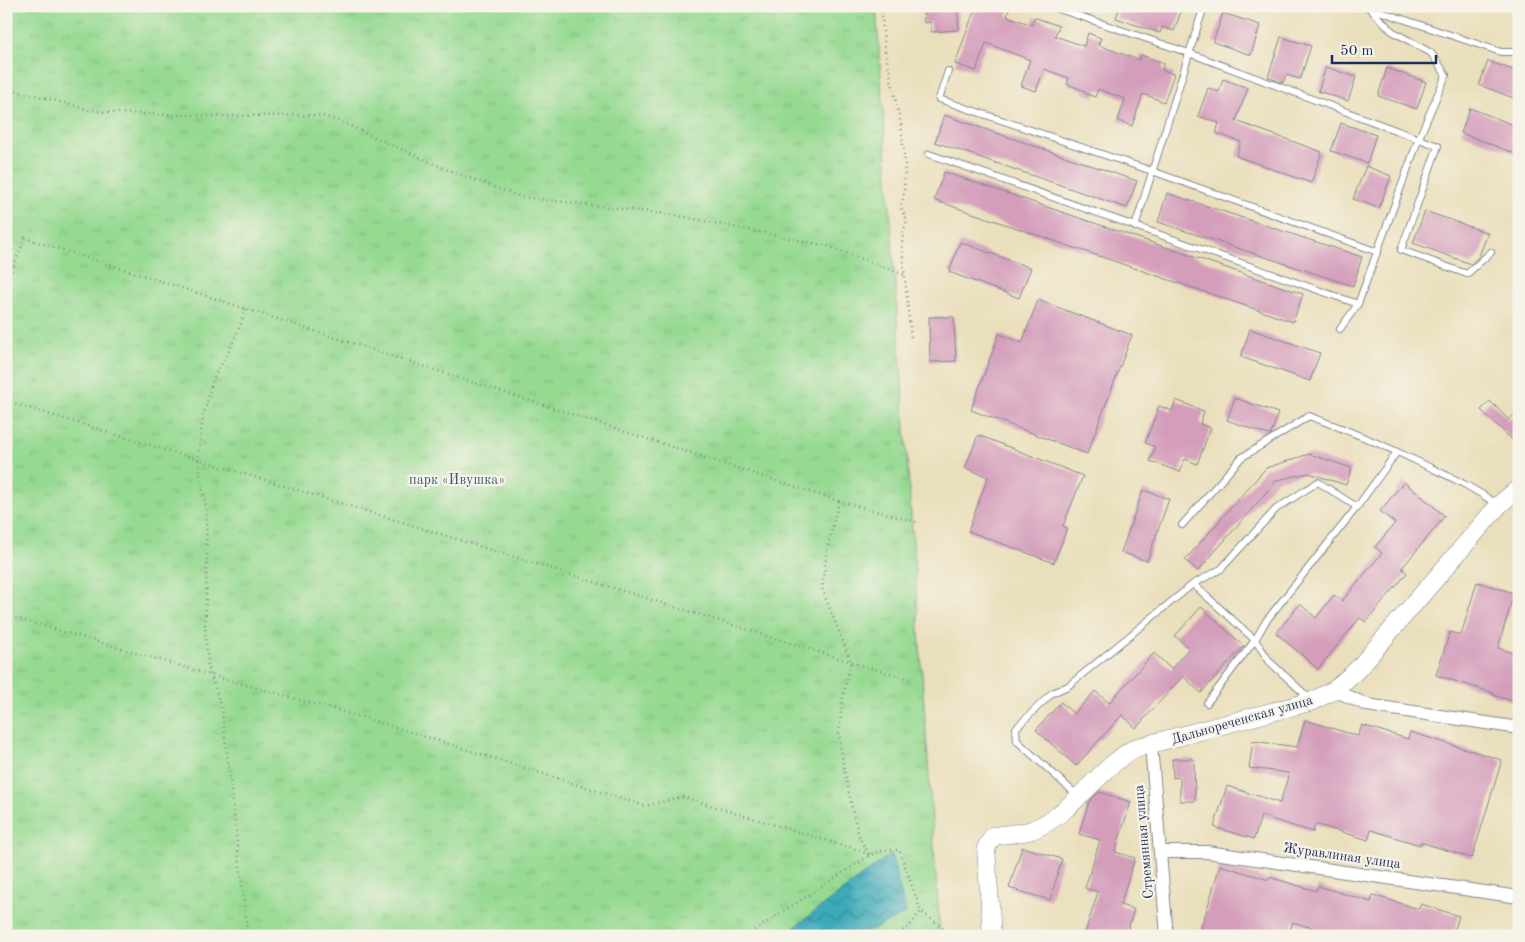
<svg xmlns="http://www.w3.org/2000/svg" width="1525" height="942" viewBox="0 0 1525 942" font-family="'Old Standard TT',serif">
  <defs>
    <pattern id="park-tufts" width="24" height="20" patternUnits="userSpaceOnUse" patternTransform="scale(1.25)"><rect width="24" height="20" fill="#96da92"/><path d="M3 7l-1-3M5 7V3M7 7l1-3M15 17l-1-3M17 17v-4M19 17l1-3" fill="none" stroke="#81bb80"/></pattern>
    <pattern id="water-waves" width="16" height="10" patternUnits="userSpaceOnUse" patternTransform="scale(1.25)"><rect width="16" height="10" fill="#3caaba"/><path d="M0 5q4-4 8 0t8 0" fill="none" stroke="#328b9a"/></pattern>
  </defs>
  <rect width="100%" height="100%" fill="#f7f3e8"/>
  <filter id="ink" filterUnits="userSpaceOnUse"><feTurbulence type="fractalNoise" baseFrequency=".02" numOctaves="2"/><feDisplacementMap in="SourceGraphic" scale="10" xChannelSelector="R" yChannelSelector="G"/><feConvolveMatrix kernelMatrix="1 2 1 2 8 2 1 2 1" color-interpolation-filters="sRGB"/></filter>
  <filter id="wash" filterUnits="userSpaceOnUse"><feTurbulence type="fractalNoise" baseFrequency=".0096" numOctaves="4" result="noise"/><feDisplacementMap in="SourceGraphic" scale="20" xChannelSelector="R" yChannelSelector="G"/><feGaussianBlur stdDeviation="1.12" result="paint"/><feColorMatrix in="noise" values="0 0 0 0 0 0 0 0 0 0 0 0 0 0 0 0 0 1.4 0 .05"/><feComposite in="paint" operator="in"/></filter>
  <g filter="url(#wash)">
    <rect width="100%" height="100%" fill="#eadfbc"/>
    <path fill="url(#park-tufts)" stroke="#588478" d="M6,6H876L940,936H6Z"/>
    <path fill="url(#water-waves)" stroke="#2c6c8c" d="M891,854L906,913L860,936H783Z"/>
    <g id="blocks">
      <path fill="#d49ebb" d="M923,6H957L959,30L931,32V22L924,23Z
        M976,6H999L1009,10L1007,16L1032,25L1034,17L1059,26L1055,36L1084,46L1088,33L1101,38L1098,45L1139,60L1141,55L1164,63L1162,70L1174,74L1164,102L1143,94L1132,126L1118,121L1125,99L1098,89L1095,97L1084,93L1085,91L1067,84L1069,78L1044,69L1036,91L1021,86L1030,60L986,43L976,71L955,64Z
        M1120,6H1183L1174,31L1162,27L1160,33L1116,18Z
        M1223,13L1260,25L1251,55L1213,42Z
        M1281,37L1311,46L1300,79L1286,75L1283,83L1268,77Z
        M1488,61L1519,72V100L1479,85Z
        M1326,67L1356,77L1348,101L1318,91Z
        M1387,68L1426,82L1417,109L1378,96Z
        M1223,79L1248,88L1236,121L1322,152L1311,183L1236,156L1241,142L1216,133L1219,123L1198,116L1208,88L1219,92Z
        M1470,108L1519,127V155L1461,133Z
        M944,115L1137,181L1127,208L935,142Z
        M1341,123L1376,135L1367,163L1331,151Z
        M1366,166L1391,176L1379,208L1353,199Z
        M944,172L1303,294L1293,322L934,200Z
        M1167,193L1362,257L1353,286L1158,222Z
        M1425,211L1488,233L1479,256L1471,264L1413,243Z
        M960,242L1031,268L1019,298L949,272Z
        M1038,300L1132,335L1087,454L971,410L999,334L1022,343Z
        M929,317H954L956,361L930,362Z
        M1250,329L1320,353L1310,381L1241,357Z
        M1235,398L1278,413L1271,434L1269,435L1227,420Z
        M1176,400L1204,411L1200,424L1211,428L1197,464L1185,459L1180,472L1150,461L1155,447L1145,443L1159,406L1172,411Z
        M1490,401L1509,420L1519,410V446L1481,410Z
        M978,435L1083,476L1063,526L1067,528L1054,563L968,531L988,477L965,468Z
        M1309,454L1352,468L1346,485L1309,473L1277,480L1198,571L1185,560L1266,468Z
        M1404,482L1445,516L1402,568L1407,573L1366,622L1360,618L1318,669L1276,633L1300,604L1316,618L1334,595L1342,601L1382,553L1375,547L1395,523L1380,511Z
        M1143,490L1169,499L1147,561L1121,552Z
        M1477,582L1514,593L1498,648L1519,655V703L1493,695V693L1436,675L1450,632L1461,635Z
        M1201,607L1244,646L1201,693L1183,676L1136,728L1122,715L1076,766L1036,730L1061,702L1074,714L1095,691L1109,703L1154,653L1171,669L1189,648L1175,636Z
        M1305,720L1358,736L1362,725L1408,739L1410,732L1502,760L1472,858L1420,842V845L1371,830L1368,840L1315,824L1313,832L1261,816L1254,839L1214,827L1227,786L1280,803L1289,773L1249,768L1253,741L1297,747Z
        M1172,759H1194L1195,801H1180V777L1173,778Z
        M1099,792L1131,802L1115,852L1135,858L1120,905L1134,909L1126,936H1084L1098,892L1085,888L1100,840L1079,834L1089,802Z
        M1022,847L1062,859L1050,900L1009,888Z
        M1220,865L1269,880V877L1316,891L1318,886L1371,902L1373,895L1419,909L1421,904L1459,916L1453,936H1339L1293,922L1288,936H1199Z"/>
    </g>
  </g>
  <g filter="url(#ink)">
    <use href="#blocks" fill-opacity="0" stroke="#82878d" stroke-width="1"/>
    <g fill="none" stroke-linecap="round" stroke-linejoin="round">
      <defs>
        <path id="lane" d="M1050,6L1189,53L1438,146L1401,250L1467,274L1491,252
          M1370,8L1501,52H1519
          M948,71L939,99L1152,171L1378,252
          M929,154L1358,304
          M1135,227L1204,6
          M1340,329L1358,304L1419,138L1446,75L1431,53L1392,31L1367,6
          M1182,525L1241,458L1309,416C1348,430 1386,446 1423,464C1450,477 1473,487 1498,505
          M1193,584L1221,569L1276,509L1318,482L1357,507
          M1207,703L1255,640L1266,621L1357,507L1397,452
          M1078,796L1017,741L1016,728L1052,693L1068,686L1193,584L1255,640L1270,662L1310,699"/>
        <path id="street" d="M1334,690L1367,705L1519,728
          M1151,745L1167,936
          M1160,852H1207L1519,897"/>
        <path id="secondary" d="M992,936L986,848L993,836C1005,834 1020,834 1032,830C1073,814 1097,770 1135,748L1313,701L1334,690L1357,670L1499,505L1519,488"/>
      </defs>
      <use href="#lane" stroke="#82878d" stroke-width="8"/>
      <use href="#street" stroke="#82878d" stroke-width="14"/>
      <use href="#secondary" stroke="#82878d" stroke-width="19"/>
      <path stroke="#82878d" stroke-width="2.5" stroke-dasharray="1 4" stroke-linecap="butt" d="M881,6L885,51L901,124L905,163L904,193L901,208L907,221L903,232L902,248L911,339
        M6,89L35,95L89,110L115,113L222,116L320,115L339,121L448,170L521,197L675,215L827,246L905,275
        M6,285L25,238L145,276L839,501L920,523
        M246,309L240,326L228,353L214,376L203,417L198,459L206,509L207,567L205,628L208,666L222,710L248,936
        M6,401L376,514L851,662L913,680
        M839,501L827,550L822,589L851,662L842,701L839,734L843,764L854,817L860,839L869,854
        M6,615L211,675L379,722L645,806L683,797L855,849L870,855
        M746,936L870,855L884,850H899L921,911L948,932L978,931
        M894,936L909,927L921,911"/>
      <use href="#lane" stroke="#fff" stroke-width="6"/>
      <use href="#street" stroke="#fff" stroke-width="12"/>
      <use href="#secondary" stroke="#fff" stroke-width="18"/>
    </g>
  </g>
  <g text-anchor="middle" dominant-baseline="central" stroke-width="4.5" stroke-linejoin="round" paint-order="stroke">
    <g font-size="14" fill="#3a5a6b" stroke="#f7f3e8">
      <text x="457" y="480">парк «Ивушка»</text>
    </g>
    <g font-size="14" fill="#1b2f5e" stroke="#f7f3e8">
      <text transform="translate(1242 720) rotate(-16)">Дальнореченская улица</text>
      <text transform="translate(1144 842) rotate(-95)">Стремянная улица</text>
      <text transform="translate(1342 856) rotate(8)">Журавлиная улица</text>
    </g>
  </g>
  <rect width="1525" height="942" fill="none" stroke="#f7f3e8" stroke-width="25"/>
  <path d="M1332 55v8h104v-8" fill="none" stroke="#1b2f5e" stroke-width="2.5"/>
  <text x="1340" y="55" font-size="15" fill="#1b2f5e" stroke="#f7f3e8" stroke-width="4" paint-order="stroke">50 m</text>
</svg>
